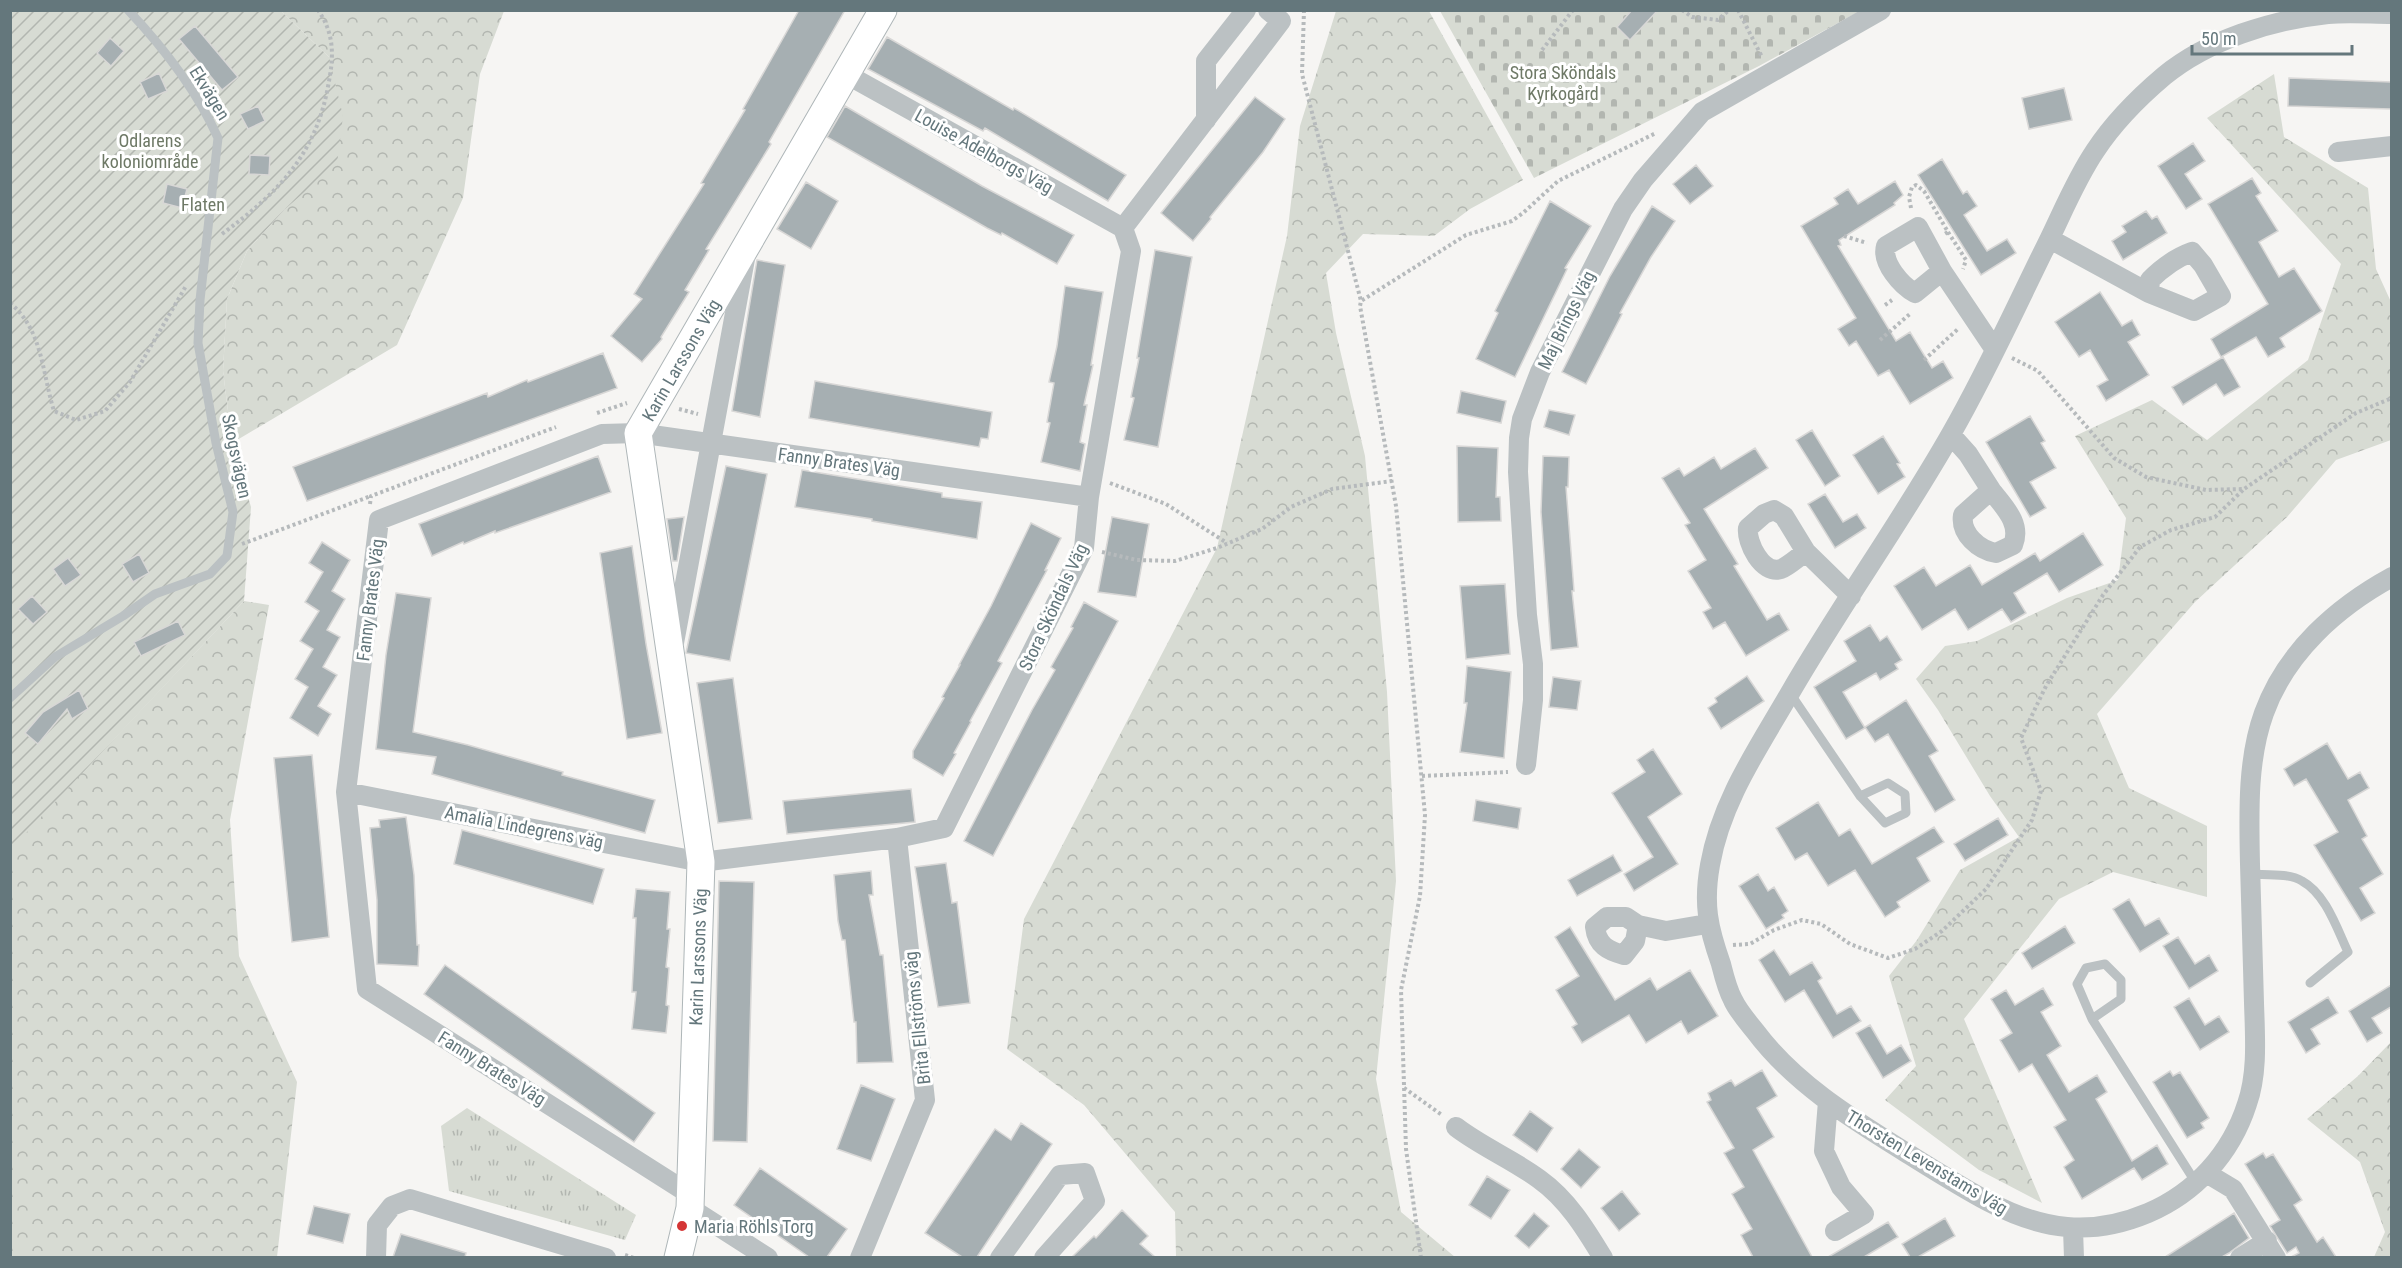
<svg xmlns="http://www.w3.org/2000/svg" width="2402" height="1268" viewBox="0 0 2402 1268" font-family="'Roboto Condensed',sans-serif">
  <defs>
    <pattern id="grass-tufts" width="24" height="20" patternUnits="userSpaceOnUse" patternTransform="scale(1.5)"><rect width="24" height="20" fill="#d7dbd3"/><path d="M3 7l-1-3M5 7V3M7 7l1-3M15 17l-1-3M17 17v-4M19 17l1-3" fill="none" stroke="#b2b6b0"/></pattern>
    <pattern id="forest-crowns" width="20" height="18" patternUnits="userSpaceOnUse" patternTransform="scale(1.5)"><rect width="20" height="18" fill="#d7dbd3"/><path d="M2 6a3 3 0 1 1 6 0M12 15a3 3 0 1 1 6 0" fill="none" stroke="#b2b6b0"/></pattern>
    <pattern id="cemetery-stones" width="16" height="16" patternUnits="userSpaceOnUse" patternTransform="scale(1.5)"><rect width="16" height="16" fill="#d7dbd3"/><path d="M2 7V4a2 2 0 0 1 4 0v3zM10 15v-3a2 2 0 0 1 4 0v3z" fill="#b2b6b0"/></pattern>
    <pattern id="garden-furrows" width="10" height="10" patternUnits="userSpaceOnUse" patternTransform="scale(1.5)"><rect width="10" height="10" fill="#d7dbd3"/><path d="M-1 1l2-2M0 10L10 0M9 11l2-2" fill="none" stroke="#b2b6b0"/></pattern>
  </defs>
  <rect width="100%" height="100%" fill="#f6f5f3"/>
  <path fill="url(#grass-tufts)" d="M467,1108L636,1215L625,1240L449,1191L441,1126Z"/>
  <path fill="url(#forest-crowns)" d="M281,11H504L480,74L463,198L397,345L232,443L223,371L227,299L247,251L285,209L329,57Z
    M1336,11H1429L1523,180L1470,209L1434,236L1363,234L1326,273L1336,333L1365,456L1387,692L1396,881L1376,1079L1401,1212L1455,1257H1176L1175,1212L1084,1105L1007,1049L1024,919L1217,548L1287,236L1300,126Z
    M2274,74L2284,137L2368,188L2376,269L2391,302V440L2336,460L2287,517L2195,602L2097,714L2129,788L2207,826V897L2113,872L2059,899L1964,1019L2042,1203L1979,1170L1885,1100L1916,1066L1889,976L1917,940L1960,870L2019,837L1990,796L1938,710L1916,679L1945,646L1977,641L2067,598L2118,580L2126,518L2075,436L2152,400L2207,440L2308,360L2341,264L2207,118Z
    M244,601L269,605L230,820L239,956L297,1082L277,1257H11L10,849Z
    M2391,1042V1257H2374L2385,1232L2360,1162L2307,1119L2358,1076Z"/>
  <path fill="url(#cemetery-stones)" d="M1440,11H1860L1759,66L1534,178Z"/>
  <path fill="url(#garden-furrows)" d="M11,11H281L329,57L343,116L337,164L285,209L247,251L227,299L223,371L232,443L251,507L244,601L11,849Z"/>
  <path fill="#a6afb2" stroke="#d8d7d6" stroke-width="1.5" d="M799,10H845L769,142L771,144L706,249L709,250L685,290L689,292L661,337L662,339L642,362L611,336L642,299L634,294L704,184L701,183L745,110L743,109Z
    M1632,10H1658L1630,40L1617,27Z
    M195,26L238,77L222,90L179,39Z
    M887,37L1013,110L1014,108L1126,175L1108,201L985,128L983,131L868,69Z
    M110,38L124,51L111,66L97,53Z
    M159,73L167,91L148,99L140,82Z
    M2289,78L2391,82V109L2288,106Z
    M2064,88L2072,120L2029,129L2022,98Z
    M1255,97L1285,119L1263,152L1210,217L1211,219L1193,241L1161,213Z
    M258,106L265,121L248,129L240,114Z
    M845,106L982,186L1074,235L1057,264L1002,233L1001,235L987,228L827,137Z
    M2193,143L2205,161L2185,174L2202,199L2186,209L2158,166Z
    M250,155L270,156L269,175L249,174Z
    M1942,159L1963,194L1967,191L1977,206L1964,215L1987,251L2007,239L2016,253L1981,275L1918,175Z
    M1696,165L1713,186L1690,204L1673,184Z
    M2252,178L2261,193L2256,196L2278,231L2259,242L2279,277L2294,268L2322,311L2280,338L2285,347L2268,357L2256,337L2221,357L2211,339L2268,304L2208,204Z
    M1895,181L1903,195L1894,203L1895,205L1839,240L1841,245L1838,246L1896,341L1910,332L1932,368L1943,361L1953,378L1910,404L1889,370L1878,376L1856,341L1849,346L1838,329L1856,318L1801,226L1838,204L1834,198L1848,189L1858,204Z
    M806,182L838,201L811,249L777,229Z
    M167,184L187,189L182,208L163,203Z
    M1550,201L1591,226L1565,268L1567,269L1515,377L1476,359L1498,313L1495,311Z
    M1652,206L1675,221L1651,257L1620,313L1622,314L1586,384L1562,372L1610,276Z
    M2146,211L2152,219L2157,216L2167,233L2123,260L2112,241L2126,232L2122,226Z
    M1155,250L1192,257L1158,447L1124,440L1134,398L1131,397L1139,358H1137Z
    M757,260L785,265L760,417L732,411Z
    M1065,286L1103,292L1091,365H1093L1084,405H1087L1080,442L1085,444L1080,471L1041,462L1050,423L1047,422L1054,383L1049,382L1057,346Z
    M2100,292L2122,326L2132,320L2140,335L2128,342L2149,375L2106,401L2097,386L2108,380L2090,350L2079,357L2055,322Z
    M603,353L617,388L307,501L293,467L487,393L488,397L527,380L528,382Z
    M2223,357L2240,387L2224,396L2216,384L2183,405L2172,387Z
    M815,381L992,412L988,439L981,438L979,447L809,418Z
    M1461,391L1506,401L1501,423L1457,413Z
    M1549,410L1575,415L1569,435L1544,427Z
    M2030,416L2045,441L2041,443L2056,468L2030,482L2046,508L2030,517L1986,442Z
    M1812,430L1840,476L1825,486L1796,440Z
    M1883,436L1900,463L1897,464L1905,477L1878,494L1853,455Z
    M1457,446L1498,448L1496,497H1500L1501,521L1458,522Z
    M1755,448L1768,468L1704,509L1738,564L1734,566L1767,620L1779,613L1789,630L1746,656L1725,622L1713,629L1703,612L1711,608L1688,571L1706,560L1685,525L1690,523L1662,478L1679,468L1684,476L1714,457L1721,469Z
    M598,456L611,492L495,533V531L464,544L463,542L432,556L419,524Z
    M1543,456L1569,457L1568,487H1566L1574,591H1572L1578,647L1551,650L1541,512Z
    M726,466L767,474L730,661L686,653Z
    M802,470L942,493V497L982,502L977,539L872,521V519L795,507Z
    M1825,494L1843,522L1857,514L1866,528L1835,548L1808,504Z
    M684,517L677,561H673L667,519Z
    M1112,517L1149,524L1136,597L1098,592Z
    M1031,523L1061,538L1045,570H1047L998,661L1002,663L970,721L971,722L954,753L956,754L943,776L913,758V751L944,698L942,697L960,665H959L991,606Z
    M2083,533L2103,565L2059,592L2047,573L2014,593L2026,613L2011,622L2002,609L1968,630L1955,609L1922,630L1894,586L1924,567L1936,586L1970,565L1982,585L2035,553L2040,561Z
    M322,542L350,560L332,591L345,599L327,630L340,637L323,667L337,675L318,706L331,714L318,736L290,718L308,687L295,679L313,649L300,641L319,611L305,602L323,572L309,563Z
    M632,546L646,644L662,733L627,739L600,553Z
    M139,554L149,573L133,582L122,564Z
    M68,558L81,575L65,586L53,569Z
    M1505,584L1510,654L1466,659L1460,586Z
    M396,593L431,598L413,732L468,745L563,772L562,775L655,800L645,833L432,774L436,757L376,749L386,655Z
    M32,596L47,612L33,624L18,609Z
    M1084,602L1118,621L993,856L964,841L1032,710L1055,670L1051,667L1073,628L1071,627Z
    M178,621L185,635L141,656L134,642Z
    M1870,625L1880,641L1887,636L1902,660L1895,664L1898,669L1880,680L1876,673L1843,692L1865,728L1846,739L1814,687L1856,661L1844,641Z
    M1467,666L1511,672L1504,758L1460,752L1467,703H1464Z
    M1747,676L1764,701L1721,729L1708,708L1717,702L1715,698Z
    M1553,677L1581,681L1577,710L1549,707Z
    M733,678L752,819L718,823L697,683Z
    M79,690L88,709L72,719L67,709L38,744L25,733L43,712Z
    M1906,700L1938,751L1929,756L1955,800L1935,812L1888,734L1875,742L1865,727Z
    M2327,743L2348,779L2360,772L2369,788L2348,800L2367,836L2362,839L2383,874L2360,888L2375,913L2361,921L2314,845L2338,832L2306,779L2294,786L2284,769Z
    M1653,749L1682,794L1648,817L1678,864L1634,891L1624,874L1653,857L1612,793L1645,772L1637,760Z
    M312,755L329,937L292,942L274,758Z
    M911,789L915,822L787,834L783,801Z
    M1476,800L1521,808L1518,829L1473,821Z
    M1818,802L1839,836L1850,829L1872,864L1934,827L1944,842L1917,858L1930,881L1897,902L1900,907L1885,917L1855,870L1828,886L1807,853L1795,860L1776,828Z
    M406,817L414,875L417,945H419L418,966L377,964V900L370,828L380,827L379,820Z
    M1998,818L2008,835L1965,861L1954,844Z
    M462,830L604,869L593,904L454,864Z
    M1613,855L1622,871L1577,896L1568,880Z
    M946,863L952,903L957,902L970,1003L938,1007L915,867Z
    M871,871L873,895H869L880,955H883L893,1062L857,1063L856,1022H854L845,940H842L838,921L834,875Z
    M1758,874L1768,891L1774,887L1788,911L1782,915L1784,918L1766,929L1739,886Z
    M719,881L754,882L747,1142L713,1141Z
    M636,889L670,892L667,929H670L666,967L669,968L666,1005L669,1006L666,1033L632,1029L636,992H632L636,918H633Z
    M2129,899L2145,926L2159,918L2169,934L2140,952L2113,909Z
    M2065,926L2075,943L2032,969L2022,953Z
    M1570,927L1615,1000L1650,978L1657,990L1690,970L1718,1016L1688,1034L1681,1021L1646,1043L1629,1015L1582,1043L1572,1027L1577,1024L1556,990L1579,976L1555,937Z
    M2178,937L2195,964L2209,955L2218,971L2189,989L2163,946Z
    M1774,950L1790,975L1812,962L1822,978L1818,981L1837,1014L1851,1006L1861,1021L1833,1038L1804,990L1785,1002L1759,960Z
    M445,965L655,1113L634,1142L424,994Z
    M2391,985V1007L2372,1018L2382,1033L2367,1042L2349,1011Z
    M2043,988L2053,1005L2041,1012L2061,1046L2047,1055L2069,1092L2097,1075L2107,1092L2096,1099L2132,1161L2157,1145L2168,1164L2142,1180L2134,1168L2082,1199L2064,1167L2074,1160L2054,1127L2066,1120L2032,1064L2019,1072L2000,1040L2012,1033L1991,999L2006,990L2015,1005Z
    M2328,997L2338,1013L2311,1029L2320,1044L2306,1053L2288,1022Z
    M2189,998L2205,1025L2219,1016L2229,1032L2200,1050L2174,1007Z
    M1870,1025L1887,1054L1901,1045L1911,1061L1883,1078L1856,1033Z
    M1762,1070L1777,1096L1757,1108L1774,1137L1753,1150L1812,1257H1753L1741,1235L1752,1229L1732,1194L1744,1187L1724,1153L1734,1148L1707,1102L1711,1100L1708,1093L1731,1080L1735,1086Z
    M2170,1071L2173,1076L2180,1072L2209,1118L2201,1123L2204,1128L2187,1138L2153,1082Z
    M861,1085L895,1099L871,1161L837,1149Z
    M1530,1111L1553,1128L1537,1152L1513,1135Z
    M1021,1123L1052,1144L977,1257H962L925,1233L995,1129L1011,1140Z
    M1579,1149L1600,1167L1581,1188L1561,1169Z
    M2263,1153L2266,1158L2273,1154L2302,1200L2294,1205L2317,1242L2323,1237L2336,1257H2291L2299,1253L2296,1247L2287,1253L2270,1226L2280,1220L2245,1164Z
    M760,1168L847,1229L827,1257H809L734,1205Z
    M1487,1176L1510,1190L1491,1219L1469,1205Z
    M1622,1191L1640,1214L1619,1231L1601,1208Z
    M314,1206L350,1214L343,1243L307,1234Z
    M1122,1210L1148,1236L1140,1244L1155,1257H1072L1094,1236L1096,1238Z
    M1534,1213L1549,1226L1529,1248L1515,1236Z
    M2234,1213L2249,1238L2229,1253L2222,1257H2165Z
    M1945,1218L1955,1236L1918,1257H1910L1902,1244Z
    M1888,1222L1898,1237L1864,1257H1828Z
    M401,1234L466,1253L465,1257H393Z"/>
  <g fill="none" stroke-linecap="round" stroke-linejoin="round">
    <defs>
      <path id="secondary" d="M678,1258L690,1208L701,862L638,433L883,10"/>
    </defs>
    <use href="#secondary" stroke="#aeb6b8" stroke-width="29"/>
    <path stroke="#b6babc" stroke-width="4" stroke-dasharray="3 3" stroke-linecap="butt" d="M1304,10L1302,74L1361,301
      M1682,10L1692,17L1718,20L1729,10
      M1738,10L1762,57
      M1542,50L1573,10
      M1911,208L1909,197L1912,187L1916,185L1924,191L1948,232L1943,235
      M1948,232L1966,260L1963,269
      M222,234C279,192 317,154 329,81C334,55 334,33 318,10
      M1844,236L1867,243
      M10,303C43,330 42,373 54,411L76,420L105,411L130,382L186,286
      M1885,305L1892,300
      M1880,340L1911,313
      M2012,358L2038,371L2114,458L2146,477L2206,490L2244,489L2356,413L2392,398
      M1924,360L1959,328
      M679,409L698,414
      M597,413L627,403
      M1110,483L1166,504L1227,543
      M370,504L371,496L556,427
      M242,544L371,496
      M1102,552L1137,560L1175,561L1217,548L1262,529L1291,507L1332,489L1392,481
      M1422,776L1508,772
      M1733,945L1750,944L1774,930L1802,920L1821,924L1850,944L1888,958L1915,949L1942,931L1986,889L2032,820L2041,791L2021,738L2046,686L2103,595L2140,547L2171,530L2215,517L2244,489
      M1404,1088L1442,1115
      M625,1255L634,1258
      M1421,1258L1406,1149L1401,990L1420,896L1425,815L1396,506L1360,306L1361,301L1466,235L1512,221L1523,213L1558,181L1656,133"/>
    <path stroke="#bbc1c3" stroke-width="9" d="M1790,693L1860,796L1885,823L1906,813L1905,794L1888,783L1860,796
      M10,698L55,657L123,616L155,594L210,574L227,556L233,512L216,443L198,343L200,300L218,138C197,91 163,47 128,10
      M2250,874C2266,875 2289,873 2302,881C2326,894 2337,929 2348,952L2310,983
      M2092,1019L2121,999V980L2105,964L2086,968L2077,984L2092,1019L2196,1183"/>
    <path stroke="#bbc1c3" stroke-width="20" d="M2392,14C2371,14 2349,12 2328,14C2271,20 2208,40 2164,76C2138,98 2114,122 2095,151C2074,182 2060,219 2043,252C2013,313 1985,375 1951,434C1901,522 1841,605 1790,693C1759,747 1721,801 1710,865C1703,904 1708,927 1721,964C1724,976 1727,989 1733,1000C1738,1011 1747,1021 1755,1031C1793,1082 1849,1117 1902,1150C1931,1168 1959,1186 1989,1202C2042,1230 2091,1237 2148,1213C2195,1193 2231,1154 2247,1104C2258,1073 2255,1036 2254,1003C2253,957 2251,910 2250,864C2249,814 2247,760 2264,713C2286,652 2337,607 2392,577
      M846,74L1123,228
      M1206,120V61L1246,10
      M2338,152L2392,146
      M1123,228L1281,21L1268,10
      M2050,239L2149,293L2194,311L2221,296L2203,265L2192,252C2175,258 2162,268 2150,280L2149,293
      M1942,271L1915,293C1902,286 1881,263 1886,246L1918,227L1942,271L1995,350
      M1951,435L1968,454L1991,490L1963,515C1960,534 1979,550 1996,553L2013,545C2022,523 2003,506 1991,490
      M1806,552C1798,557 1789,566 1781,569C1762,575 1746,542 1748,528L1764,514L1774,510L1784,516L1806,552L1851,596
      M674,643L745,259
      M1526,765L1533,700V664L1527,615L1518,472L1519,438L1522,419L1540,372L1623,209L1643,180L1702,112L1881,10
      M346,792L701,862L897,838L944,828L1084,548L1089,497L1131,251L1123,228
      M1638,925L1635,941L1624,955C1608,951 1597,945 1595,927L1607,917H1626L1638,925L1666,931L1707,924
      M1828,1101L1824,1151L1841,1187L1864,1214L1835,1231
      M1456,1127C1482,1147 1512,1159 1539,1179C1567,1199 1585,1228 1603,1258
      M2208,1174L2233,1189L2276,1258
      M691,1195L367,989L346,792L379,520L602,434L638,433L1089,497
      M690,1208L768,1258
      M2073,1229L2074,1258
      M376,1258L377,1225L392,1206L410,1199L606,1258
      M860,1258L925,1100L897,838
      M1000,1258L1060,1175L1085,1173L1095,1201L1044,1258
      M2240,1258L2267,1241"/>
    <use href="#secondary" stroke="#fff" stroke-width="27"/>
  </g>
  <circle fill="#d43535" stroke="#fff" stroke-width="2" cx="682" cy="1226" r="6"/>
  <g text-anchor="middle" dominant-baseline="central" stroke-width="6" stroke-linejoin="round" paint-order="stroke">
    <g font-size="18" fill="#6e7966" stroke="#fff">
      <text x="1563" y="72">Stora Sköndals<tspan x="1563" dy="21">Kyrkogård</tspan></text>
      <text x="150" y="140">Odlarens<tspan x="150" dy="21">koloniområde</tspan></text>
      <text x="203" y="204">Flaten</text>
    </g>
    <g font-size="18" fill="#64777c" stroke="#fff">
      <text transform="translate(210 93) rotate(58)">Ekvägen</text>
      <text transform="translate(984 151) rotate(29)">Louise Adelborgs Väg</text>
      <text transform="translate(1566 320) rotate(-64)">Maj Brings Väg</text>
      <text transform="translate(681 360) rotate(-60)">Karin Larssons Väg</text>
      <text transform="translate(237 456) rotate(78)">Skogsvägen</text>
      <text transform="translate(839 462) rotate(8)">Fanny Brates Väg</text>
      <text transform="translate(370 600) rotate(-83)">Fanny Brates Väg</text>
      <text transform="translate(1053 607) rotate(-65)">Stora Sköndals Väg</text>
      <text transform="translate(524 827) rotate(11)">Amalia Lindegrens väg</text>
      <text transform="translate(698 957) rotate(-88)">Karin Larssons Väg</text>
      <text transform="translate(917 1018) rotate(-96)">Brita Ellströms väg</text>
      <text transform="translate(492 1068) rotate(32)">Fanny Brates Väg</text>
      <text transform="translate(1927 1162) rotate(31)">Thorsten Levenstams Väg</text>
    </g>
    <g font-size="18" fill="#64777c" stroke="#fff" text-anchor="start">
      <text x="694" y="1226">Maria Röhls Torg</text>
    </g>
  </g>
  <rect width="2402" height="1268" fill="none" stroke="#64777c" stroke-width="24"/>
  <path d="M2192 45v9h160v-9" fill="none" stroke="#64777c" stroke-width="3"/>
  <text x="2201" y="45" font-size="18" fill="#64777c" stroke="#ffffff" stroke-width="4.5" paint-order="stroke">50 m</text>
</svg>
